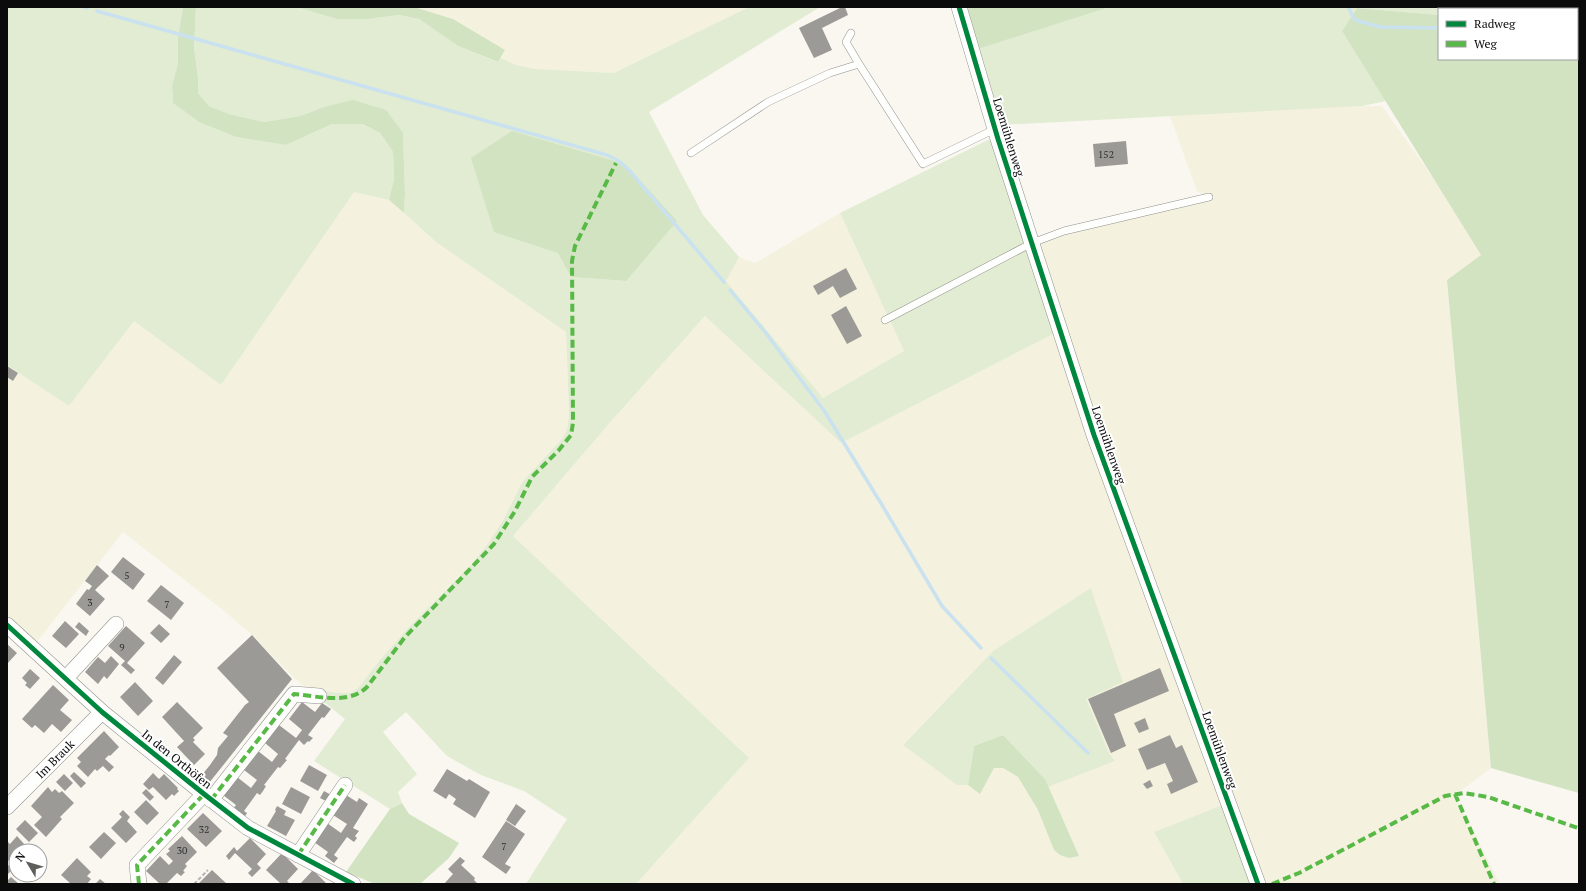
<svg xmlns="http://www.w3.org/2000/svg" width="1586" height="891" viewBox="0 0 1586 891" font-family="'PT Serif',serif">
  <rect width="100%" height="100%" fill="#f9f7f0"/>
  <path fill="#f4f2de" fill-rule="evenodd" d="M414,7H749L614,73L535,69L516,65L501,58L505,50L453,19Z
    M1382,106L1438,185L1481,255L1447,280L1491,768L1455,795L1500,884H1258L1032,243L1064,231L1209,197L1197,191L1167,108Z
    M354,192L389,200L436,242L566,332L569,411L568,425L566,432L562,439L523,481L502,522L487,545L472,564L408,628L380,660L358,688L351,693H339L308,689L294,678L252,635L223,610L123,532L36,643L7,616V365L69,406L134,321L221,385Z
    M840,213L904,351L823,398L726,281L739,257L755,263Z
    M705,316L841,443L1057,332L1225,804L1154,832L1183,884H636L749,758L513,536L606,427ZM1089,589H1091L1085,698L1109,753L1115,761L1048,787L1079,856L1054,850L1038,810L1018,777L1003,768H994L980,793L968,785H957L903,744L993,651Z"/>
  <path fill="#e1ecd2" fill-rule="evenodd" d="M7,7H183L178,38V64L172,85L173,103L199,122L236,137L286,145L332,124H361L380,133L393,152L394,179L389,200L354,192L221,385L134,321L69,406L7,365Z
    M196,7H296L337,19H368L399,15L419,19L458,46L497,62L501,58L516,65L535,69L614,73L749,7H820L649,112L703,215L739,257L726,281L823,398L904,351L840,213L994,137L1057,332L841,443L705,316L606,427L513,536L749,758L636,884H526L567,819L524,791L481,775L447,756L406,712L383,732L417,774L398,792L402,803L390,809L314,761L345,719L308,689L339,693H351L358,688L380,660L408,628L472,564L487,545L502,522L523,481L562,439L566,432L568,425L569,411L566,332L436,242L404,213L405,194L403,133L324,107L300,116L264,122L229,114L209,106L198,93V77L194,48ZM559,254L626,281L571,277Z
    M1110,7H1550V9H1439V15L1357,8L1342,31L1386,101L1362,106L1000,125L978,49Z
    M1089,589H1091L1123,682L1086,699L1109,753L1115,761L1048,787L1045,779L1003,735L974,746L968,785H957L903,745L993,651Z
    M1225,804L1254,884H1183L1154,832Z"/>
  <path fill="#d2e3c1" d="M183,7H196L194,48L198,77V93L209,106L229,114L264,122L300,116L324,107L353,100L386,110L403,133L405,194L404,213L389,200L394,179L393,152L380,133L362,124H332L286,145L236,137L199,122L173,103L172,85L178,64V38Z
    M296,7H414L453,19L505,50L498,62L458,46L419,19L399,15L368,19H337Z
    M966,7H1110L978,49Z
    M1357,8L1439,15V59H1577V27H1579V793L1491,768L1447,280L1481,255L1342,31Z
    M512,131L618,162L627,166L677,221L626,281L571,277L558,253L494,232L471,158Z
    M1003,735L1045,779L1079,856L1069,858L1060,855L1054,850L1038,810L1018,777L1003,768H994L980,794L968,785L974,746Z
    M402,803L409,814L459,843L449,858L420,884H375L346,872L390,809Z"/>
  <g fill="none" stroke-linecap="round" stroke-linejoin="round">
    <path stroke="#cae1ef" stroke-width="3.5" d="M84,7L87,8
      M1348,7L1355,20L1380,27L1439,28
      M97,11L607,155L619,161L629,170L724,282
      M1577,35H1579
      M730,290L765,332L825,412L882,505L942,606L981,648
      M991,658L1088,753"/>
  </g>
  <path fill="#9c9a96" d="M842,7H845L848,15L822,28L832,50L814,58L799,28Z
    M1126,141L1128,164L1095,167L1093,144Z
    M846,268L857,289L840,298L833,286L818,295L813,286Z
    M846,306L862,336L847,344L831,315Z
    M7,366L18,373L13,381L7,377Z
    M123,557L145,574L133,590L111,572Z
    M97,565L109,576L95,590L105,599L90,616L76,604L87,589L89,590L92,586L85,581Z
    M161,585L184,603L171,620L147,601Z
    M65,621L79,634L66,648L52,636Z
    M79,622L89,631L86,636L75,627Z
    M159,624L170,634L161,643L150,633Z
    M126,626L145,643L127,663L135,670L131,674L121,665L125,661L108,646Z
    M252,635L292,679L205,788L197,781L210,765L217,755L218,748L228,736L223,733L245,705L249,702L217,668Z
    M7,644L17,653L7,664Z
    M174,655L182,662L163,685L155,678Z
    M111,656L119,664L107,679L104,676L98,684L85,672L98,657L105,663Z
    M1160,668L1169,691L1114,714L1126,746L1111,753L1088,699Z
    M30,669L40,678L30,689L25,685L27,683L22,678Z
    M135,682L153,701L138,716L120,697Z
    M53,685L69,700L60,710L72,720L61,732L52,724L44,733L35,725L32,728L22,719Z
    M177,702L203,728L193,738L195,740L193,742L205,754L194,765L177,747L184,741L162,717Z
    M302,702L315,712L322,703L331,709L324,718L322,717L308,735L313,738L309,742L308,741L304,745L299,740L285,759L287,760L280,768L278,767L264,785L266,786L263,791L260,795L257,793L244,811L247,813L244,818L233,809L236,805L223,795L237,777L251,788L257,780L244,770L258,751L272,762L278,754L265,743L279,725L296,738L302,730L289,719Z
    M1145,718L1149,729L1139,733L1134,723Z
    M104,731L119,747L110,756L109,755L105,759L114,767L109,772L103,766L97,771L95,769L88,777L77,766L81,762L77,758Z
    M1170,735L1176,748L1182,745L1198,782L1171,794L1167,784L1173,781L1165,763L1147,770L1138,749Z
    M309,765L327,775L318,791L300,781Z
    M447,769L467,781L469,779L490,792L475,818L453,804L456,799L449,794L446,799L433,791Z
    M74,772L86,783L81,788L70,776Z
    M153,773L159,779L164,774L178,788L177,789L179,791L174,796L172,794L166,800L153,787L149,790L143,784Z
    M64,774L73,783L65,791L56,782Z
    M1150,780L1153,786L1147,789L1143,784Z
    M48,787L52,792L55,789L59,793L62,791L74,803L60,817L62,819L46,837L34,825L42,817L31,806Z
    M291,787L310,797L301,814L282,804Z
    M146,789L154,797L150,801L142,793Z
    M324,791L333,796L330,803L320,798Z
    M346,795L357,802L359,798L368,804L353,828L359,831L355,836L357,838L354,842L347,837L334,855L338,858L334,863L325,856L328,852L314,842L327,823L341,833L347,824L333,815Z
    M146,800L159,813L147,825L134,812Z
    M516,804L526,811L515,826L506,820Z
    M277,806L286,811L284,815L295,820L286,836L267,826L276,811L275,810Z
    M123,810L130,817L127,821L137,832L126,843L111,828L122,817L119,814Z
    M203,813L222,831L206,847L187,829Z
    M25,820L38,833L29,842L16,829Z
    M506,821L525,834L505,864L511,867L506,874L482,857Z
    M104,832L116,843L101,859L89,847Z
    M17,836L25,845L19,851H16V854L9,861L7,859V841L10,844Z
    M182,836L197,852L185,864L187,866L183,871L185,872L181,876L177,873L166,884H160L146,871L160,856L169,865L173,861L166,854L170,851L168,849Z
    M250,838L266,854L257,864L261,868L252,877L248,873L252,869L235,853L229,860L226,856L234,847L237,851Z
    M282,853L298,869L287,881L290,884H281L266,870Z
    M460,857L465,861L461,865L475,878L474,880L477,883L476,884H444L453,874L448,869Z
    M77,858L91,872L87,876L91,879L87,884H71L61,875Z
    M11,863L16,868V872L13,869L8,874L7,867Z
    M212,870L227,884H198Z
    M313,870L327,884H300Z
    M11,877L19,884H7V881Z
    M100,879L106,884H95Z"/>
  <g fill="none" stroke-linecap="round" stroke-linejoin="round">
    <defs>
      <path id="lane" d="M851,33L846,42L859,64
        M691,153L768,102L830,73L859,64L923,164L995,129
        M885,320L1032,243L1064,231L1209,197"/>
      <path id="street" d="M959,7L998,139L1094,435L1258,884
        M7,625L102,712L204,794L248,828L353,884
        M66,678L116,624
        M211,800L294,694L319,696
        M7,807L102,712
        M298,855L345,785
        M139,884L137,865L204,794"/>
    </defs>
    <use href="#lane" stroke="#92918e" stroke-width="8"/>
    <use href="#street" stroke="#92918e" stroke-width="16"/>
    <path stroke="#b7b6b5" stroke-width="2" stroke-dasharray="4 2" stroke-linecap="butt" d="M194,884L208,870"/>
    <use href="#lane" stroke="#fefefd" stroke-width="7"/>
    <use href="#street" stroke="#fefefd" stroke-width="15"/>
    <path stroke="#58b947" stroke-width="4" stroke-dasharray="8 4" stroke-linecap="butt" d="M1455,794L1494,884
      M211,800L294,694C317,696 349,705 367,687L405,637L494,544L515,511L532,477L559,450L571,435L573,423L572,261L575,246L616,163
      M298,855L345,785
      M139,884L137,865L204,794
      M1272,884L1299,873L1445,796L1464,793L1488,797L1578,828"/>
    <defs>
      <path id="cycleway" d="M959,7L998,139L1094,435L1258,884
        M7,625L102,712L204,794L248,828L353,884"/>
    </defs>
    <use href="#cycleway" stroke="#fff" stroke-width="8"/>
    <use href="#cycleway" stroke="#00873e" stroke-width="5"/>
  </g>
  <g text-anchor="middle" dominant-baseline="central" stroke-width="4" stroke-linejoin="round" paint-order="stroke">
    <g font-size="10" fill="#2f2f2e">
      <text x="1106" y="154">152</text>
      <text x="127" y="575">5</text>
      <text x="90" y="602">3</text>
      <text x="167" y="604">7</text>
      <text x="122" y="647">9</text>
      <text x="204" y="829">32</text>
      <text x="504" y="846">7</text>
      <text x="182" y="850">30</text>
    </g>
    <g font-size="12" fill="#0b0b0b" stroke="#fff">
      <text transform="translate(1009 137) rotate(73)">Loemühlenweg</text>
      <text transform="translate(1109 445) rotate(71)">Loemühlenweg</text>
      <text transform="translate(1220 750) rotate(70)">Loemühlenweg</text>
      <text transform="translate(55 759) rotate(-45)">Im Brauk</text>
      <text transform="translate(177 759) rotate(39)">In den Orthöfen</text>
    </g>
  </g>
  <rect width="1586" height="891" fill="none" stroke="#0b0b0b" stroke-width="16"/>
  <rect x="1438" y="8" width="140" height="52" fill="#ffffff" stroke="#9d9d9d"/>
  <rect x="1446" y="21" width="20" height="6" fill="#00873e" stroke="#9d9d9d"/>
  <text x="1474" y="28" font-size="12" fill="#0b0b0b">Radweg</text>
  <rect x="1446" y="41" width="20" height="6" fill="#58b947" stroke="#9d9d9d"/>
  <text x="1474" y="48" font-size="12" fill="#0b0b0b">Weg</text>
  <g transform="translate(28 863) rotate(308)"><circle r="19" fill="#ffffff" stroke="#9d9d9d"/>
  <path d="M0-3L7 15L0 10L-7 15Z" fill="#5e5e5b"/>
  <text y="-6" font-size="11" font-weight="bold" text-anchor="middle" fill="#0b0b0b">N</text>
  </g>
</svg>
